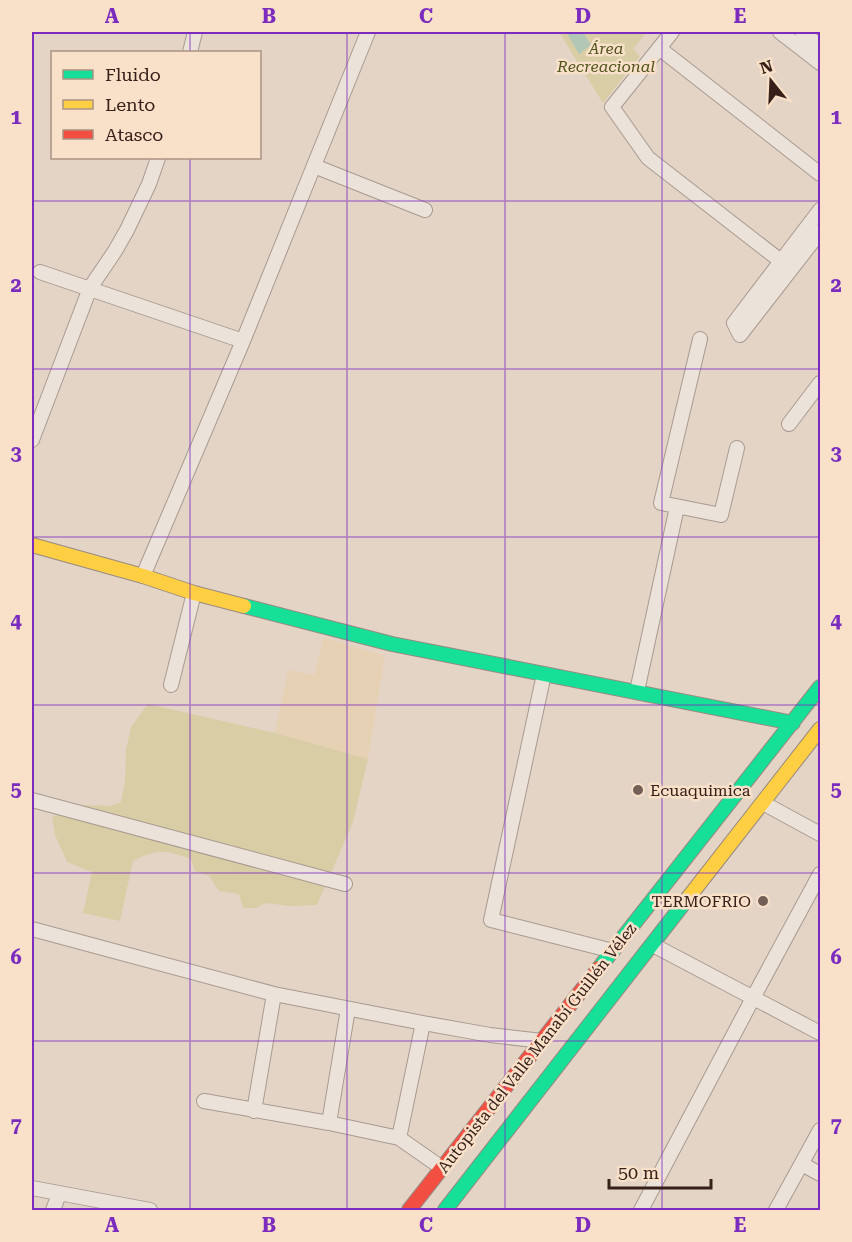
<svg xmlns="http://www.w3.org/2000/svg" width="852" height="1242" viewBox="0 0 852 1242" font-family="'Roboto Serif',serif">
  <rect width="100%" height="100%" fill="#e4d4c6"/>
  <path fill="#e6d1b4" d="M324,637L385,656L368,759L275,733L288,670L314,675Z"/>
  <path fill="#d9cda6" d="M559,32H647L633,49L640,56L603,103Z
    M148,704L275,733L368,759L353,822L317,905L289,906L266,903L256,908H243L239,894L219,891L209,876L195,871L191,859C165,850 159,848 133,861L120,921L83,913L92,872L67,862L55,835L52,817L85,805L109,806L121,802L125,782L126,750L131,727Z"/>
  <path fill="#b3c7b6" d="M566,32H583L591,45L579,54Z"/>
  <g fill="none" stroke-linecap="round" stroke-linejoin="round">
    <defs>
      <path id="street" d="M672,32L612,107L648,158L791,269
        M780,32L820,63
        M802,32L820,46
        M659,48L820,174
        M190,52L195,32
        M314,166L425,210
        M820,210L734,323L740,335L820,232
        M40,272L243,341
        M700,339L661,503L721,515L737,448
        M789,424L820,383
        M32,440L90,288L115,251L127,230L149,184L158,158
        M143,576L243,341L368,32
        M544,674L491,920L613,951
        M171,685L194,593
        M637,691L677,507
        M32,800L345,884
        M763,803L820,834
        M32,929L274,994L423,1023L490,1035L542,1041
        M653,945L820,1033
        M204,1101L329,1123L399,1138L442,1168
        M254,1111L274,994
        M329,1123L348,1009
        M399,1138L423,1023
        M802,1164L820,1174
        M32,1188L150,1210
        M53,1210L59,1194
        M641,1210L753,998L820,874
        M776,1210L820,1130"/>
      <path id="fast" d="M244,606L392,644L793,723
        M599,968L820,687
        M445,1210L688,898"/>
      <path id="slow" d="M32,545L143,576L194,593L244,606
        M688,898L820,729"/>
      <path id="jam" d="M409,1210L599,968"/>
    </defs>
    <use href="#street" stroke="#a89a90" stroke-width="16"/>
    <use href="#fast" stroke="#988980" stroke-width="16"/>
    <use href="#slow" stroke="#988980" stroke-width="16"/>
    <use href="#jam" stroke="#988980" stroke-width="16"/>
    <use href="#street" stroke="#ebe2d9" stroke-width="14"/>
    <use href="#fast" stroke="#16e098" stroke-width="14"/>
    <use href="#slow" stroke="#ffcf43" stroke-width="14"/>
    <use href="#jam" stroke="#f24e42" stroke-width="14"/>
  </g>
  <path fill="none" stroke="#7b2cbf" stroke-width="1.5" stroke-opacity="0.55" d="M190,32V52M347,32V1210M505,32V1210M662,32V1210M190,158V1210M32,201H820M32,369H820M32,537H820M32,705H820M32,873H820M32,1041H820"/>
  <g fill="#735f56" stroke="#f8e0c9" stroke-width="2">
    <circle cx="638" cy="790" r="6"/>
    <circle cx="763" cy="901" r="6"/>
  </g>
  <g text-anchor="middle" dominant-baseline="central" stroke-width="5" stroke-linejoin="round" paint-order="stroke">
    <g font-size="16" font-style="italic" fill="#53541e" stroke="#f8e0c9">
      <text x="606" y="48">Área<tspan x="606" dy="18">Recreacional</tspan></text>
    </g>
    <g font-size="16" fill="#362019" stroke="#f8e0c9" text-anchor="start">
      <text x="650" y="790">Ecuaquimica</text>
      <text x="751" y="901" text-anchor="end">TERMOFRIO</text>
    </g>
    <g font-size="16" fill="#362019" stroke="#f8e0c9">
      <text transform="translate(537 1048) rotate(-52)">Autopista del Valle Manabí Guillén Vélez</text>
    </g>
  </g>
  <rect width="852" height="1242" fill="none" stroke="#f8e0c9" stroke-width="66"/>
  <rect x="51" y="51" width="210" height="108" fill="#f8e0c9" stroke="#aa9383" stroke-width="1.5"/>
  <rect x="63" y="70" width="30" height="9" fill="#16e098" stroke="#aa9383" stroke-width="1.5"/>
  <text x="105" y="81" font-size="18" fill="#362019">Fluido</text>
  <rect x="63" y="100" width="30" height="9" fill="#ffcf43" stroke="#aa9383" stroke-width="1.5"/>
  <text x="105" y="111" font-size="18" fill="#362019">Lento</text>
  <rect x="63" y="130" width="30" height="9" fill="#f24e42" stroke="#aa9383" stroke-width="1.5"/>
  <text x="105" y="141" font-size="18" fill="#362019">Atasco</text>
  <g transform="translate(771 81) rotate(342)" stroke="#f8e0c9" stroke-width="4.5" paint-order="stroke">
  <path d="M0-4.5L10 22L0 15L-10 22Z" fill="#362019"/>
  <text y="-9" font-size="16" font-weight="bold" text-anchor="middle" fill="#362019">N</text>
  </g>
  <path d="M609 1179v9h102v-9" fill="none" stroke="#362019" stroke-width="3"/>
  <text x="618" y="1179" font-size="18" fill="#362019" stroke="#f8e0c9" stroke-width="4.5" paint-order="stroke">50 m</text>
  <rect x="33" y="33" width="786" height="1176" fill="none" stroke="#7b2cbf" stroke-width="2"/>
  <g font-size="20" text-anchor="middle" font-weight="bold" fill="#7b2cbf">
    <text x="112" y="23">A</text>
    <text x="269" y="23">B</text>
    <text x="426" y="23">C</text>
    <text x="583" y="23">D</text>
    <text x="740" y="23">E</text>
    <text x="16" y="124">1</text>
    <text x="836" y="124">1</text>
    <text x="16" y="292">2</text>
    <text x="836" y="292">2</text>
    <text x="16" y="460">3</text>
    <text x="836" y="460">3</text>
    <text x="16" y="628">4</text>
    <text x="836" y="628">4</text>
    <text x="16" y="796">5</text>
    <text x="836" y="796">5</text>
    <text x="16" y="964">6</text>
    <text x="836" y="964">6</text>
    <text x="16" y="1132">7</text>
    <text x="836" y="1132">7</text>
    <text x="112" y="1232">A</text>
    <text x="269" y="1232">B</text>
    <text x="426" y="1232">C</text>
    <text x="583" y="1232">D</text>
    <text x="740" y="1232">E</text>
  </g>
</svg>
